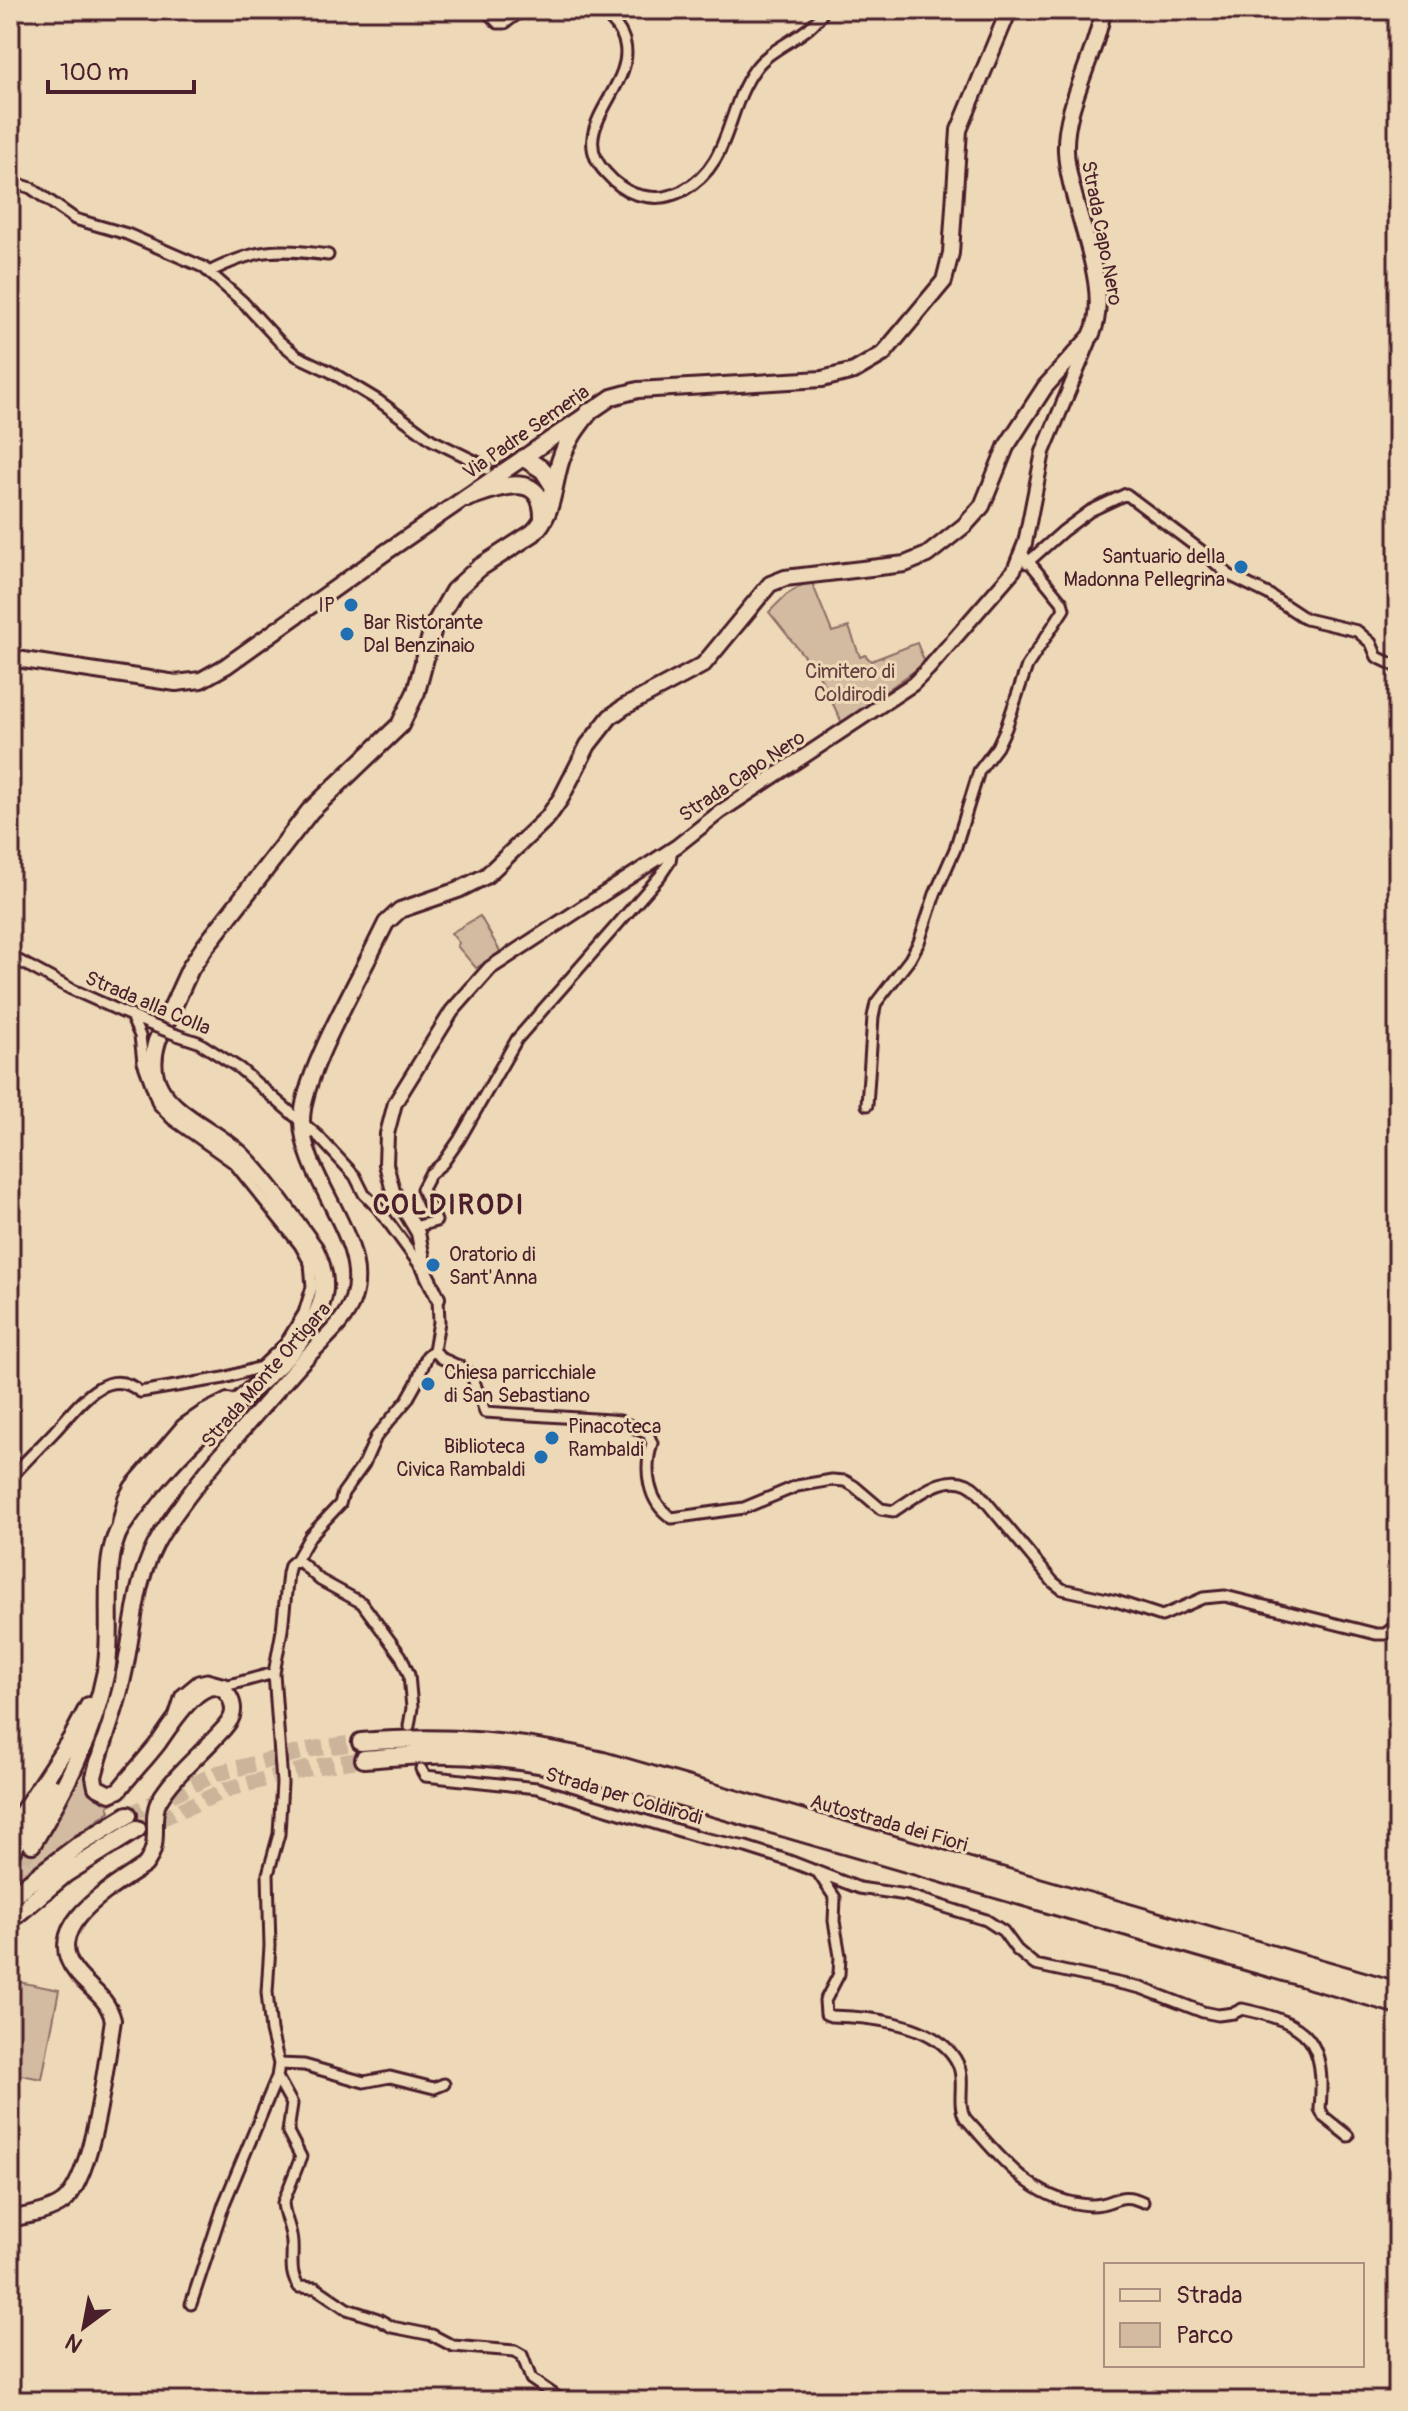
<svg xmlns="http://www.w3.org/2000/svg" width="1408" height="2411" viewBox="0 0 1408 2411" font-family="Pangolin,sans-serif">
  <rect width="100%" height="100%" fill="#edd9b7"/>
  <filter id="ink" filterUnits="userSpaceOnUse"><feTurbulence type="fractalNoise" baseFrequency=".0125" numOctaves="2"/><feDisplacementMap in="SourceGraphic" scale="16" xChannelSelector="R" yChannelSelector="G"/><feConvolveMatrix kernelMatrix="1 2 1 2 8 2 1 2 1" color-interpolation-filters="sRGB"/></filter>
  <g filter="url(#ink)">
    <path fill="#d2bba0" stroke="#8e6d66" stroke-width="2" d="M811,580L832,632L849,627L860,657L865,655L871,661L917,643L925,663L842,723L812,660L808,661L769,612L786,595Z
      M480,916L501,953L476,968L457,946L459,943L451,933Z
      M109,1711L88,1784C92,1797 103,1802 116,1798L117,1801L108,1806L110,1811L10,1883V1866L26,1843L38,1851L70,1795Z
      M19,1982L59,1990L42,2079L10,2073V2027Z"/>
    <g fill="none" stroke-linecap="round" stroke-linejoin="round">
      <path stroke="#ccb49b" stroke-width="16" stroke-dasharray="16 8" stroke-linecap="butt" d="M128,1815L218,1773L313,1749L361,1742
        M137,1829L231,1788L314,1767L364,1759
        M10,1880L32,1844"/>
      <defs>
        <path id="minor" d="M485,10L498,23H505L523,10
          M601,10C611,20 622,29 625,44C635,88 564,129 606,173C614,182 623,190 635,194C653,199 665,199 682,191C732,165 725,110 755,69C772,45 810,37 824,10
          M10,181L31,188L75,219L127,234L203,267L243,302L279,341L297,356L331,372L379,401L432,440L477,462L486,469
          M209,272C258,248 275,248 328,255
          M1027,563L1063,531L1090,511L1126,494L1199,549L1229,575L1268,594L1306,619L1357,631L1371,643L1377,657L1398,667
          M10,956L71,989L149,1024
          M130,1014L140,1036L143,1062L158,1104L172,1119L234,1163L300,1245L310,1263L312,1287L304,1313L285,1344L261,1367
          M177,1035L198,1042L239,1068L319,1137L355,1176L364,1194L378,1208L425,1272
          M867,1105L873,1017L876,1003L910,959L919,942L935,894L955,849L979,771L997,747L1006,728L1027,666L1064,609L1062,602L1021,552
          M415,1227L436,1221L422,1189L430,1174L443,1163L459,1140L517,1039L660,876L670,861L672,848
          M438,1298L439,1322L434,1350L427,1356L416,1384L407,1400L376,1437L364,1464L343,1493L340,1504L310,1536L297,1559L290,1565L288,1573L282,1630L274,1673L282,1783L279,1834L268,1874L270,1946L267,1992L271,2031L279,2064L277,2077L292,2104L288,2132L301,2157L283,2203C284,2215 289,2224 291,2235C295,2254 287,2271 299,2287L316,2288L347,2309L378,2319L392,2327L432,2335L453,2346L515,2351L522,2355L531,2379L563,2401
          M434,1350L441,1358L461,1367
          M471,1373L485,1412L610,1420L620,1421L648,1434L652,1443C644,1469 647,1502 672,1518L744,1508L797,1486L832,1480L845,1481L854,1486L881,1509L894,1511C918,1495 953,1465 978,1492L1053,1582L1062,1589L1116,1601L1162,1616L1203,1598L1225,1596L1376,1634H1385L1398,1624
          M10,1472L14,1474C27,1459 41,1446 54,1432C76,1409 106,1362 140,1392L224,1378L261,1367L266,1368
          M297,1559L320,1580L362,1603L401,1656L409,1675L412,1708L409,1726
          M175,1714L181,1695L198,1681L207,1679L229,1685L274,1673
          M421,1769L425,1776L537,1788L703,1838L746,1847L787,1860L859,1888L907,1895L986,1920L1003,1931L1017,1950L1035,1965L1141,1988L1203,2012L1218,2015L1234,2013L1242,2009C1308,2023 1326,2039 1320,2109L1324,2117L1348,2136
          M819,1874L835,1898L834,1921L840,1956L839,1974L825,2001L826,2014L831,2016C870,2017 939,2023 958,2064C966,2081 956,2102 965,2118C1001,2157 1032,2202 1090,2205C1115,2206 1117,2190 1143,2202
          M279,2064L304,2065L364,2082L390,2077L434,2088L444,2084
          M191,2304L224,2204L277,2077"/>
        <path id="tertiary" d="M438,1298L426,1273L418,1233L393,1191L386,1164L387,1134L395,1103L452,1011L490,968L677,846L720,812L913,684L928,669L1014,570L1025,543L1043,452L1089,342"/>
        <path id="secondary" d="M10,658L176,683L201,680L226,666L386,552L612,397L638,390L822,379L854,371L883,354L944,281L951,253L959,130L1009,10
          M10,2219C27,2215 48,2213 63,2202C94,2178 106,2062 113,2020C107,1996 90,1990 76,1972C39,1926 115,1886 145,1865C163,1842 149,1819 159,1801C172,1778 195,1759 213,1740C219,1733 229,1725 232,1716C234,1710 233,1704 230,1698C208,1662 170,1727 159,1742C147,1758 132,1773 119,1790L110,1794L96,1787L94,1777C102,1744 116,1712 123,1678C135,1627 133,1579 162,1533C201,1473 252,1419 300,1364C317,1345 345,1324 353,1299C372,1241 303,1181 302,1121C302,1076 355,987 376,943L386,923L400,910L458,890L486,876L548,817L561,798L588,745L610,717L624,707L703,665L770,584L785,578L905,564L927,555L965,525L982,506L1006,447L1045,387L1091,336C1115,288 1068,204 1066,151C1064,105 1096,56 1103,10"/>
        <path id="motorway" d="M524,458L543,470L554,487
          M467,498C496,488 544,467 543,519
          M121,1524L127,1499L133,1488L185,1427L204,1414L228,1402
          M361,1742C448,1735 518,1741 603,1761L1398,1991
          M364,1759C392,1757 421,1754 450,1755C512,1756 573,1770 633,1784L1398,2005
          M10,1832L72,1738L89,1706
          M32,1844C64,1791 94,1733 106,1671C114,1631 100,1560 121,1527C142,1496 173,1459 200,1434C238,1399 319,1344 324,1289C325,1274 320,1260 314,1248C291,1217 268,1182 241,1155C218,1133 175,1116 160,1089C151,1073 152,1057 157,1041L190,969L204,948L310,811L400,725L416,692L433,628L454,591L479,568L533,533C555,512 552,482 562,456C568,439 578,426 589,412
          M10,1853L54,1788
          M10,1897L79,1845L128,1815
          M10,1920L65,1874L137,1829"/>
      </defs>
      <use href="#minor" stroke="#4a1f2b" stroke-width="15"/>
      <use href="#tertiary" stroke="#4a1f2b" stroke-width="18"/>
      <use href="#secondary" stroke="#4a1f2b" stroke-width="20"/>
      <use href="#motorway" stroke="#4a1f2b" stroke-width="22"/>
      <use href="#minor" stroke="#edd9b7" stroke-width="9"/>
      <use href="#tertiary" stroke="#edd9b7" stroke-width="12"/>
      <use href="#secondary" stroke="#edd9b7" stroke-width="14"/>
      <use href="#motorway" stroke="#edd9b7" stroke-width="16"/>
      <defs>
        <path id="minor-bridge" d="M149,1024L177,1035"/>
      </defs>
      <use href="#minor-bridge" stroke="#4a1f2b" stroke-width="15" stroke-linecap="butt"/>
      <use href="#minor-bridge" stroke="#edd9b7" stroke-width="9"/>
    </g>
  </g>
  <g fill="#1f6fb2" stroke="#edd9b7" stroke-width="3">
    <circle cx="1241" cy="567" r="8"/>
    <circle cx="351" cy="605" r="8"/>
    <circle cx="347" cy="634" r="8"/>
    <circle cx="433" cy="1265" r="8"/>
    <circle cx="428" cy="1384" r="8"/>
    <circle cx="552" cy="1438" r="8"/>
    <circle cx="541" cy="1457" r="8"/>
  </g>
  <g text-anchor="middle" dominant-baseline="central" stroke-width="6" stroke-linejoin="round" paint-order="stroke">
    <g font-size="20" fill="#4a1f2b" stroke="#edd9b7">
      <text transform="translate(1102 233) rotate(79)">Strada Capo Nero</text>
      <text transform="translate(526 432) rotate(-35)">Via Padre Semeria</text>
      <text transform="translate(742 776) rotate(-34)">Strada Capo Nero</text>
      <text transform="translate(148 1003) rotate(23)">Strada alla Colla</text>
      <text transform="translate(266 1375) rotate(-49)">Strada Monte Ortigara</text>
      <text transform="translate(624 1796) rotate(16)">Strada per Coldirodi</text>
      <text transform="translate(889 1823) rotate(16)">Autostrada dei Fiori</text>
    </g>
    <g font-size="20" fill="#4a1f2b" stroke="#edd9b7" text-anchor="start">
      <text x="1225" y="556" text-anchor="end">Santuario della<tspan x="1225" dy="23">Madonna Pellegrina</tspan></text>
      <text x="335" y="605" text-anchor="end">IP</text>
      <text x="363" y="622">Bar Ristorante<tspan x="363" dy="23">Dal Benzinaio</tspan></text>
      <text x="449" y="1254">Oratorio di<tspan x="449" dy="23">Sant'Anna</tspan></text>
      <text x="444" y="1372">Chiesa parricchiale<tspan x="444" dy="23">di San Sebastiano</tspan></text>
      <text x="568" y="1426">Pinacoteca<tspan x="568" dy="23">Rambaldi</tspan></text>
      <text x="525" y="1446" text-anchor="end">Biblioteca<tspan x="525" dy="23">Civica Rambaldi</tspan></text>
    </g>
    <g font-size="20" fill="#653e42" stroke="#edd9b7">
      <text x="850" y="671">Cimitero di<tspan x="850" dy="23">Coldirodi</tspan></text>
    </g>
    <g font-size="28" font-weight="bold" letter-spacing="2" fill="#4a1f2b" stroke="#edd9b7">
      <text x="449" y="1205">COLDIRODI</text>
    </g>
  </g>
  <rect width="1408" height="2411" fill="none" stroke="#edd9b7" stroke-width="40"/>
  <rect x="20" y="20" width="1368" height="2371" fill="none" stroke="#4a1f2b" stroke-width="3" filter="url(#ink)"/>
  <rect x="1104" y="2263" width="260" height="104" fill="#edd9b7" stroke="#ac8f7f" stroke-width="2"/>
  <rect x="1120" y="2289" width="40" height="12" fill="#edd9b7" stroke="#ac8f7f" stroke-width="2"/>
  <text x="1176" y="2303" font-size="24" fill="#4a1f2b">Strada</text>
  <rect x="1120" y="2323" width="40" height="24" fill="#d2bba0" stroke="#ac8f7f" stroke-width="2"/>
  <text x="1176" y="2343" font-size="24" fill="#4a1f2b">Parco</text>
  <g transform="translate(84 2327) rotate(212)" stroke="#edd9b7" stroke-width="6" paint-order="stroke">
  <path d="M0-6L14 30L0 20L-14 30Z" fill="#4a1f2b"/>
  <text y="-12" font-size="22" font-weight="bold" text-anchor="middle" fill="#4a1f2b">N</text>
  </g>
  <path d="M48 80v12h146v-12" fill="none" stroke="#4a1f2b" stroke-width="4"/>
  <text x="60" y="80" font-size="24" fill="#4a1f2b" stroke="#edd9b7" stroke-width="6" paint-order="stroke">100 m</text>
</svg>
